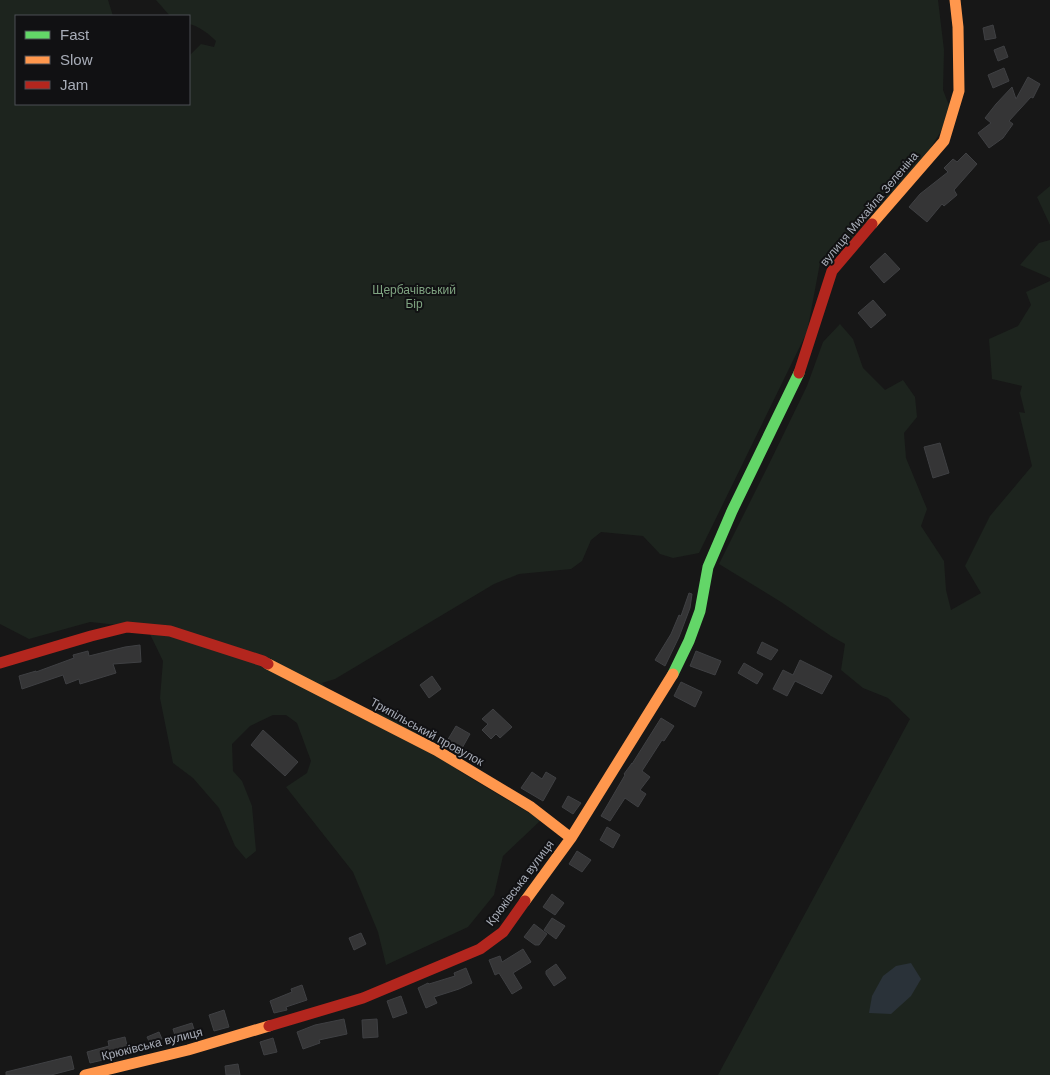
<svg xmlns="http://www.w3.org/2000/svg" width="1050" height="1075" viewBox="0 0 1050 1075" font-family="Arial,sans-serif">
  <rect width="100%" height="100%" fill="#171717"/>
  <path fill="#1d241e" d="M0,0H108L113,16H16V104H189V58L191,54L201,44L214,47L216,41C209,34 199,26 189,24V16H170L156,0H938L944,50L943,90L952,113L930,149L853,239L820,263L807,332L699,553L673,558L660,554L643,536L601,532L591,540L582,561L571,569L519,574L494,584L335,679L322,683L348,711L401,715L424,731L459,771L541,820L503,856L494,895L468,927L386,965L378,932L353,872L286,787L307,773L311,761L297,723L286,715H273L250,726L232,744L233,771L242,781L252,806L256,851L246,859L235,846L219,808L193,778L173,763L160,698L163,661L147,628L90,622L29,639L0,624Z
    M1050,186V225L1037,197Z
    M1050,240V278L1020,265L1039,243Z
    M1050,281V1075H718L910,719L888,698L863,688L841,670L845,644L831,636L781,602L719,564L769,464L807,386L823,342L840,324L853,339L863,368L885,390L903,380L915,397L917,417L904,433L906,458L927,509L921,526L944,561L946,590L951,610L981,593L965,566L990,516L1032,466L1019,412L1025,413L1020,393L1022,386L992,379L989,339L1018,326L1031,305L1026,292Z"/>
  <path fill="#2a3239" d="M911,963L921,979L911,996L891,1014L869,1013L872,996L883,976L896,966Z"/>
  <path fill="#353536" stroke="#3f4043" d="M993,25L996,38L985,40L983,28Z
    M1004,46L1008,57L998,61L994,50Z
    M1004,68L1009,81L993,88L988,75Z
    M1028,77L1040,84L1033,98L1031,97L1009,121L1013,124L1003,138L989,148L978,133L991,123L985,118L996,104L1012,87L1016,99Z
    M966,153L977,164L954,190L957,195L944,206L942,204L927,222L909,207L920,194L948,172L944,168L953,159L957,162Z
    M885,253L900,269L884,283L870,267Z
    M873,300L886,315L871,328L858,313Z
    M940,443L949,473L933,478L924,447Z
    M689,593L692,594L690,608L679,637L665,666L655,660L671,634L679,615L681,616Z
    M762,642L778,650L771,660L757,653Z
    M140,645L141,662L113,664L116,673L80,684L79,679L66,684L63,675L22,689L19,676L36,671V672L74,658L73,655L88,651L89,656L125,647Z
    M696,651L721,661L715,675L690,666Z
    M800,660L832,676L822,694L795,681L787,696L773,689L783,670L793,675Z
    M744,663L763,674L757,684L738,673Z
    M432,676L441,689L429,698L420,685Z
    M681,682L702,692L695,707L674,696Z
    M493,709L512,727L500,738L496,734L491,739L482,730L488,724L482,719Z
    M661,718L674,726L664,741L662,740L642,771L650,777L640,790L646,794L638,807L625,798L610,821L601,816L625,775L624,774L632,763V764Z
    M456,726L470,734L461,750L447,741Z
    M263,730L298,762L285,776L251,745Z
    M532,772L542,779L546,772L556,778L543,801L521,788Z
    M568,796L581,803L573,814L562,807Z
    M607,827L620,835L613,848L600,840Z
    M577,851L591,860L582,872L569,864Z
    M552,894L564,903L555,915L543,907Z
    M552,918L565,926L556,939L544,930Z
    M534,924L547,934L539,945H535L524,937Z
    M361,933L366,944L354,950L349,938Z
    M523,949L531,962L513,973L522,988L512,994L499,973L495,975L489,960L500,956L502,962Z
    M556,964L566,978L554,986L546,974V971Z
    M466,968L472,983L459,989L434,997L437,1003L426,1008L418,988L428,983L429,984L455,976L454,973Z
    M302,985L307,1000L286,1007L287,1010L274,1013L270,1001L292,992L291,989Z
    M401,996L407,1013L393,1018L387,1001Z
    M224,1010L229,1027L214,1031L209,1015Z
    M344,1019L347,1034L319,1040L320,1043L303,1049L297,1032L315,1025Z
    M377,1019L378,1037L363,1038L362,1020Z
    M192,1023L196,1036L177,1042L173,1029Z
    M159,1032L162,1039L151,1045L147,1037Z
    M125,1037L129,1054L90,1063L87,1052L109,1046L108,1041Z
    M273,1038L277,1052L264,1055L260,1042Z
    M71,1056L74,1069L51,1075H6V1072Z
    M238,1064L240,1075H226L225,1066Z"/>
  <g fill="none" stroke-linecap="round" stroke-linejoin="round">
    <path stroke="#63d668" stroke-width="11" d="M673,674L689,641L700,611L708,567L732,511L799,373"/>
    <path stroke="#ff974d" stroke-width="11" d="M872,224L944,141L959,91L958,27L955,0
      M268,664L436,750L531,807L571,838
      M525,901L571,838L673,674
      M85,1075L188,1050L269,1026"/>
    <path stroke="#b3261e" stroke-width="11" d="M799,373L832,271L872,224
      M0,663L91,636L127,627L170,631L263,661L268,664
      M269,1026L363,998L480,949L503,932L525,901"/>
  </g>
  <g text-anchor="middle" dominant-baseline="central" stroke-width="4" stroke-linejoin="round" paint-order="stroke">
    <g font-size="12" fill="#a8adb8" stroke="#111113">
      <text transform="translate(869 209) rotate(-50)">вулиця Михайла Зеленіна</text>
      <text transform="translate(427 732) rotate(29)">Трипільський провулок</text>
      <text transform="translate(520 883) rotate(-53)">Крюківська вулиця</text>
      <text transform="translate(152 1044) rotate(-14)">Крюківська вулиця</text>
    </g>
    <g font-size="12" fill="#7fa381" stroke="#111113">
      <text x="414" y="290">Щербачівський<tspan x="414" dy="14">Бір</tspan></text>
    </g>
  </g>
  <rect x="15" y="15" width="175" height="90" fill="#111113" stroke="#4d4f55"/>
  <rect x="25" y="31" width="25" height="8" fill="#63d668" stroke="#4d4f55"/>
  <text x="60" y="40" font-size="15" fill="#a8adb8">Fast</text>
  <rect x="25" y="56" width="25" height="8" fill="#ff974d" stroke="#4d4f55"/>
  <text x="60" y="65" font-size="15" fill="#a8adb8">Slow</text>
  <rect x="25" y="81" width="25" height="8" fill="#b3261e" stroke="#4d4f55"/>
  <text x="60" y="90" font-size="15" fill="#a8adb8">Jam</text>
</svg>
